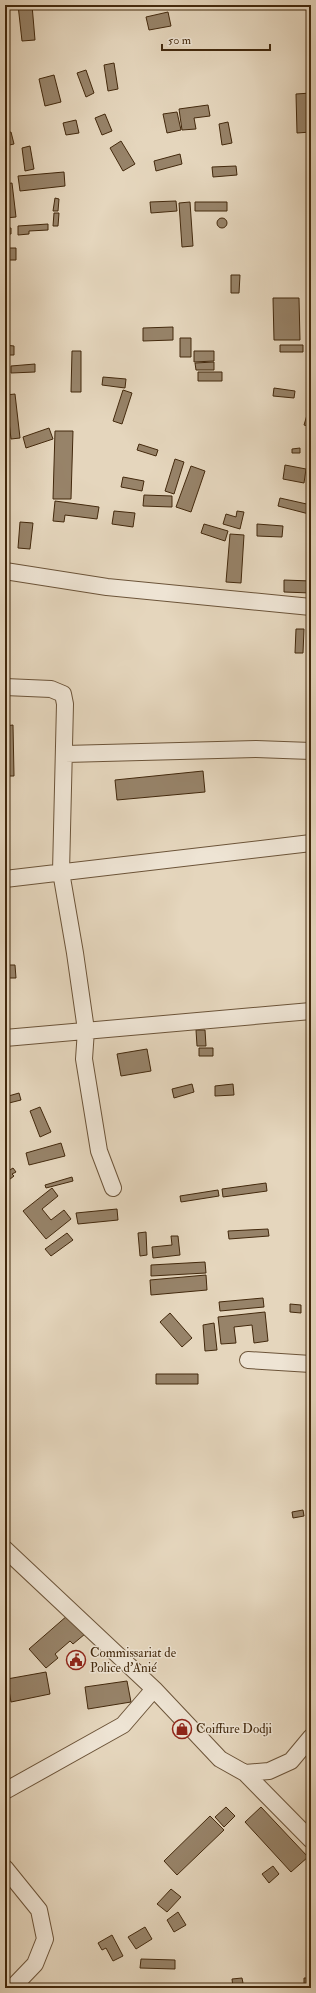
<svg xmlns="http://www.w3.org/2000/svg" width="316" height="1993" viewBox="0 0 316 1993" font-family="'IM FELL Double Pica',serif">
  <rect width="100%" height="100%" fill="#e5d6bd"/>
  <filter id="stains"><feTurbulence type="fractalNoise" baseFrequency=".005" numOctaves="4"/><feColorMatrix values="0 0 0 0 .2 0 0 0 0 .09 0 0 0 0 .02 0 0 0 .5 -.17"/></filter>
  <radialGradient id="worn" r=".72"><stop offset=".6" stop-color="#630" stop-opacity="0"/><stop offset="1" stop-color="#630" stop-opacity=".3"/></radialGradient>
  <path fill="#978369" stroke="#43290d" d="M18,5H32L35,40L22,41Z
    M195,5H210L195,8Z
    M168,12L171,26L149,30L146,17Z
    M114,63L118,89L108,91L104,65Z
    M86,70L94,93L86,97L77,73Z
    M54,75L61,102L45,106L39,79Z
    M311,93V132L297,133L296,94Z
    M208,105L210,116L194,118L196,129L182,130L179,109Z
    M177,112L181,130L167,133L163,114Z
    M105,114L112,131L102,135L95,118Z
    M76,120L79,133L66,135L63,123Z
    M228,122L232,143L222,145L219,124Z
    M11,132L14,144L5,146V133Z
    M121,141L135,164L123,171L110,148Z
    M30,146L34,169L25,171L22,148Z
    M180,154L182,164L156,171L154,161Z
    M236,166L237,175L213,177L212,167Z
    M64,172L65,186L20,191L18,176Z
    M12,183L16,217L5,218V184Z
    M55,198L59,199L58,211H53Z
    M176,201L177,211L151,213L150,202Z
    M190,202L193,246L182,247L179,203Z
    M195,202H227V211H195Z
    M54,213H59L58,226H53Z
    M217 223a5 5 0 1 1 10 0a5 5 0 1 1-10 0Z
    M48,224V230L29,231V234L18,235V226Z
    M5,228H11V234H5Z
    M5,248H16V260H5Z
    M231,275H240L239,293H231Z
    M273,298H299L300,340H274Z
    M173,327V340L143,341V328Z
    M180,338H191V357H180Z
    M5,345L14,346V355H5Z
    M280,345H303V352H280Z
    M72,351H81V392H71Z
    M194,351H214V361L194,362Z
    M214,362V370H196L195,363Z
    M35,364V372L11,373V366Z
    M198,372H222V381H198Z
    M103,377L126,379L125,388L102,385Z
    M274,388L295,391L294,398L273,396Z
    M123,390L132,393L122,424L113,421Z
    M15,394L20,438L11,439L6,395Z
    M307,415L311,416V427L304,425Z
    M49,428L53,439L26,448L23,437Z
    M55,431H73L71,499H53Z
    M139,444L158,450L156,456L137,450Z
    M300,448V453H292V449Z
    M175,459L184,462L174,494L165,491Z
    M285,465L306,469L304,483L283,479Z
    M191,466L205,471L191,512L176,507Z
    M123,477L144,481L142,491L121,487Z
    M144,495L172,496V507L143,506Z
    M280,498L311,505L309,514L278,506Z
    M55,501L99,507L97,519L65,515L64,522L53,521Z
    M114,511L135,513L133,527L112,524Z
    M237,511L244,512L240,529L223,524L226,514L236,517Z
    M20,522L33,523L30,549L18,548Z
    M204,524L228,531L225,541L201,533Z
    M257,524L283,526L282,537L257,536Z
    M230,534L244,535L241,583L226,582Z
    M284,580L311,581V593L284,592Z
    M296,629H304L303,653H295Z
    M13,725L14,776H5V726Z
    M203,771L205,792L117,800L115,780Z
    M5,965H15L16,978H5Z
    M196,1030H205L206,1046H197Z
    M199,1048H213V1056H199Z
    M147,1049L151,1071L121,1076L117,1054Z
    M192,1084L194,1092L174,1098L172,1089Z
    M233,1084L234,1095L215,1096V1086Z
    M19,1093L21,1100L5,1104V1097Z
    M40,1107L51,1132L40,1137L30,1111Z
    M61,1143L65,1156L29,1165L26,1153Z
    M13,1168L16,1172L12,1174L14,1176L5,1183V1173Z
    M72,1177L73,1181L46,1188L45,1185Z
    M266,1183L267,1191L223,1197L222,1189Z
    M52,1188L58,1196L42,1209L51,1220L64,1210L71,1219L46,1239L23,1211Z
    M218,1190L219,1196L181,1202L180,1196Z
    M117,1209L118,1220L78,1224L76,1213Z
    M268,1229L269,1236L229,1239L228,1231Z
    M146,1232L147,1255L140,1256L138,1233Z
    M67,1233L73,1240L51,1256L45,1249Z
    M171,1236H178L180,1255L153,1258L152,1247L172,1245Z
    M205,1262L206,1273L151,1276V1265Z
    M206,1275L207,1290L151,1295L150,1280Z
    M263,1298L264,1307L220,1311L219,1302Z
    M290,1304L301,1305V1313L290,1312Z
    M265,1312L268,1341L254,1343L252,1325L234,1327L236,1343L221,1344L218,1317Z
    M170,1313L192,1338L182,1347L160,1322Z
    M214,1323L217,1350L205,1351L203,1325Z
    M156,1374H198V1384H156Z
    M303,1510L304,1516L293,1518L292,1512Z
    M68,1615L85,1634L73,1644L70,1641L55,1654L58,1658L46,1668L29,1649Z
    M46,1672L50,1694L11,1702L7,1679Z
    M127,1681L131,1702L88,1709L85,1687Z
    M226,1807L235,1816L224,1827L215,1817Z
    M261,1807L308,1857L291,1872L245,1822Z
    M210,1816L224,1830L177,1875L164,1861Z
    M273,1866L279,1874L269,1883L262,1874Z
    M171,1889L181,1897L167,1912L157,1904Z
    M178,1912L186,1925L174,1932L167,1920Z
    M145,1927L152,1939L136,1949L128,1937Z
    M112,1935L123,1956L113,1961L106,1948L102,1950L98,1943Z
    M141,1959L175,1960V1969L140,1968Z
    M242,1978L244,1988H233L232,1979Z
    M304,1978H311V1988H304Z"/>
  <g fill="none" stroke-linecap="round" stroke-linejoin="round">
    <defs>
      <path id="street" d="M5,571L107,587L311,607
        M5,687L51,689L63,694L65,704L61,872L75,953L86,1030L84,1059L99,1151L113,1188
        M65,754L256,749L311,751
        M5,879L311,843
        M5,1038L311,1011
        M248,1360L311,1364
        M5,1549L154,1689L220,1759L245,1773L269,1771L291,1761L311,1737
        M245,1773L311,1840
        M5,1791L123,1725L154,1689
        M5,1868L39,1910L45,1939L35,1964L12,1988"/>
    </defs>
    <use href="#street" stroke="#6c5439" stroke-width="18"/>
    <use href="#street" stroke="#eee4d4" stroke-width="16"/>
  </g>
  <defs>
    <symbol id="civic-ring" viewBox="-11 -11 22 22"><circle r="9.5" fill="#eee4d4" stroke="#8f2418" stroke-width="1.5"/><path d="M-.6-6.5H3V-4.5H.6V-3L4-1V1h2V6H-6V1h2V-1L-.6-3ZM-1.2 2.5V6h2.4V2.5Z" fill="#8f2418"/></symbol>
    <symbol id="shop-ring" viewBox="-11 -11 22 22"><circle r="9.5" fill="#eee4d4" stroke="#8f2418" stroke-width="1.5"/><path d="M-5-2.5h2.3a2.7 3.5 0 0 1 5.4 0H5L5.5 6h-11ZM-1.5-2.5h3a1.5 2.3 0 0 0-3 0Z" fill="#8f2418"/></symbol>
  </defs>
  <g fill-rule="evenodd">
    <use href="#civic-ring" x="65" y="1649" width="22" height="22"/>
    <use href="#shop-ring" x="171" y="1718" width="22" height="22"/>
  </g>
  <g text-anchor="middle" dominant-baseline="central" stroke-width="3" stroke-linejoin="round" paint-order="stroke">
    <g font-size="13" fill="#43290d" stroke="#eee4d4" text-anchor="start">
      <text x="90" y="1653">Commissariat de<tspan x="90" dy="15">Police d'Anié</tspan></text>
      <text x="196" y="1729">Coiffure Dodji</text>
    </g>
  </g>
  <rect width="316" height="1993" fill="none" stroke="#e5d6bd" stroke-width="20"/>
  <rect x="6" y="6" width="304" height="1981" fill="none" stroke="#43290d" stroke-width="2"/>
  <rect x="10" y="10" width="296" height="1973" fill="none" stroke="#43290d"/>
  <path d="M162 44v6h108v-6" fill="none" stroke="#43290d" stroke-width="2"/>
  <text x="168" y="44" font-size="12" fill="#43290d" stroke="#eee4d4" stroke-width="3" paint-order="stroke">50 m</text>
  <rect width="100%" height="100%" filter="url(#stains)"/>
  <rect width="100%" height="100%" fill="url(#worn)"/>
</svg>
